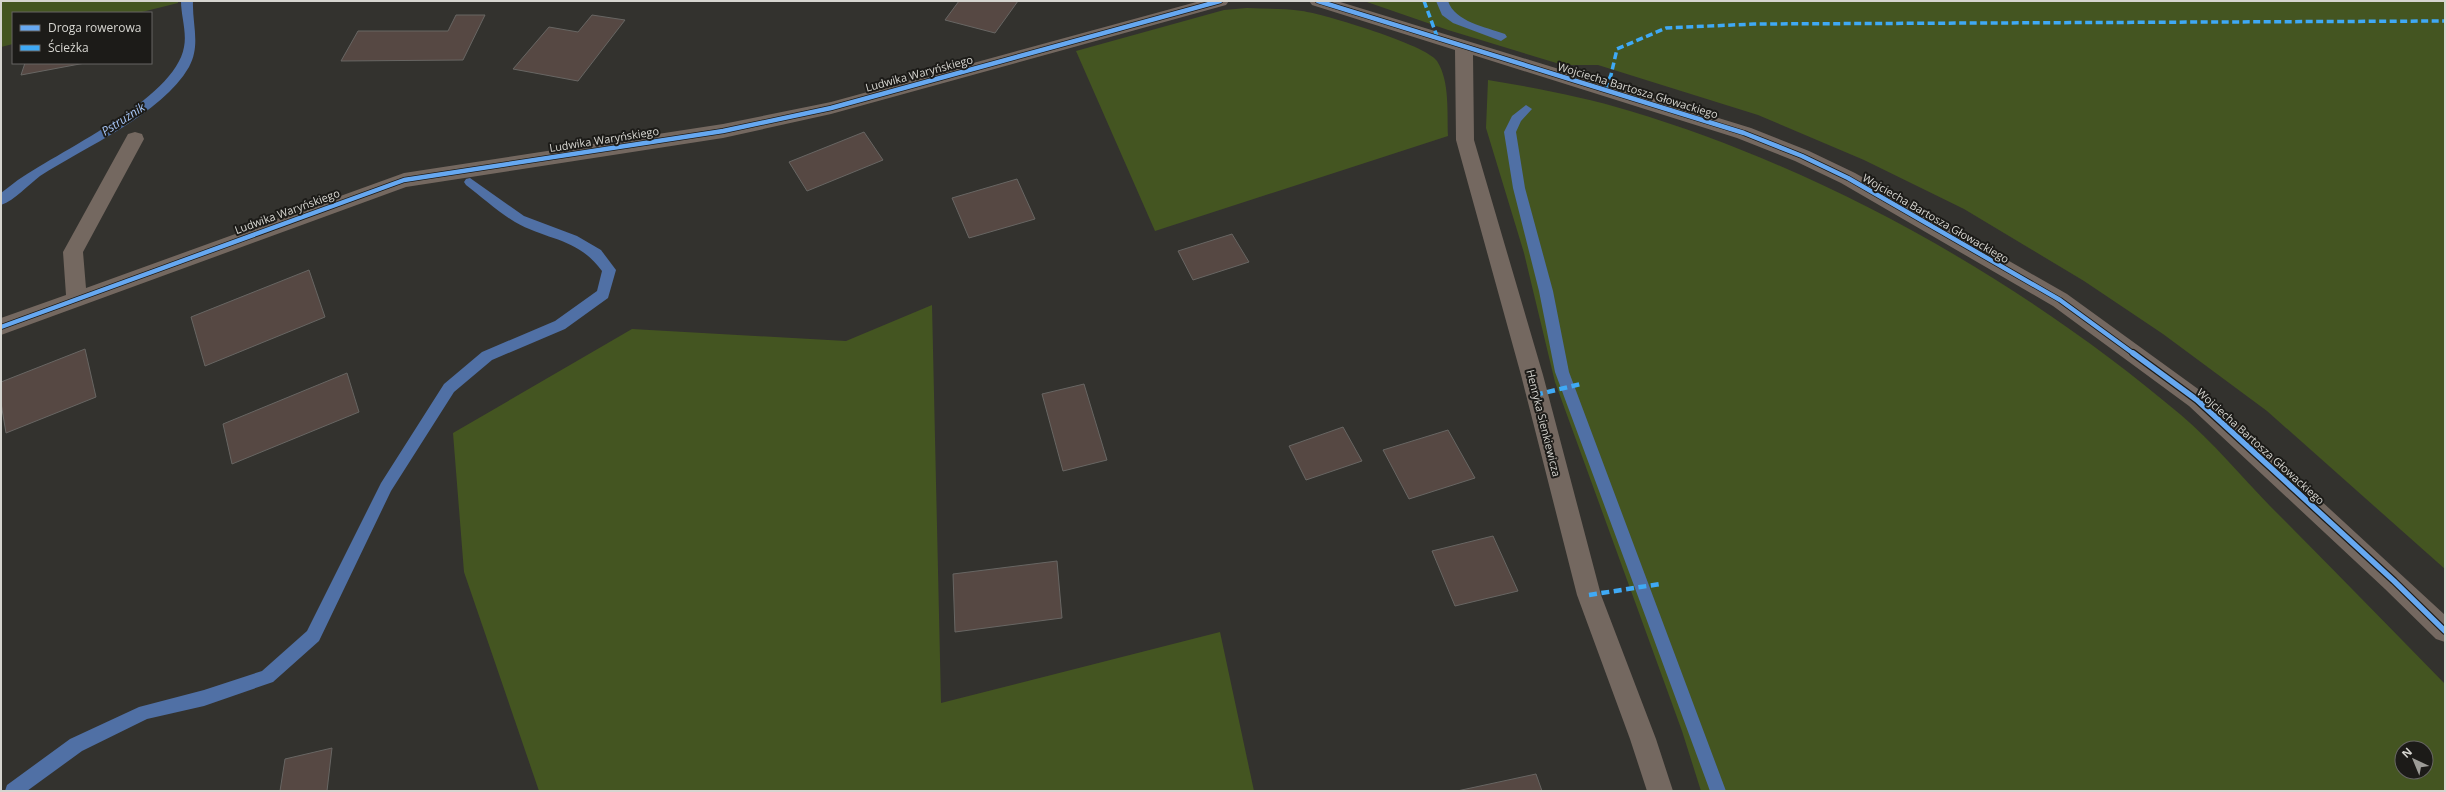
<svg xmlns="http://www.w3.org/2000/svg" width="2446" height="792" viewBox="0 0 2446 792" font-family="'Open Sans',sans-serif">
  <rect width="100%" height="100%" fill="#33322e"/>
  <path fill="#445521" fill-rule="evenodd" d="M1,1H178V3L138,13H13V44L1,47Z
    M1364,1H2445V569L2267,411L2163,334L2084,281L1964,209L1864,160L1758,115L1598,65H1563L1448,30Z
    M1247,8C1265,9 1284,8 1302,11C1324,14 1427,45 1437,61C1450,81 1447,113 1448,136L1155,231L1076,51L1224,10Z
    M1488,80C1536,88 1584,97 1630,111C1827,170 2024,282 2181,415C2213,442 2241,476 2270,506C2329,565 2387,625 2445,684V791H1701L1682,731L1555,382L1524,253L1486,128ZM2402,748H2426V772H2402Z
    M932,305L941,703L1220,632L1254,791H539L464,572L453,433L632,329L846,341Z"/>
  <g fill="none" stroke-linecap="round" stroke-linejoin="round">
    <path fill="#5070a5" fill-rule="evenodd" d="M181,1H193C192,24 201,45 189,67C162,114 85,147 40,176C28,185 15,200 1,205V193L14,183C56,152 175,100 184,47C187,32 181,16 181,1Z
      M1436,1H1448C1455,22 1486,27 1505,34L1507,37L1501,41L1453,23L1442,15Z
      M1526,105L1532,109L1521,121L1516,132L1525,188L1553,291L1569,372L1726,791H1710L1555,372L1539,291L1513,188L1504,132L1512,116Z
      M470,178L524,216L577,236L601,250L616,270L608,298L565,329L492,360L454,392L391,491L319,641L273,682L204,706L147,719L82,751L27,791H5L7,785L70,739L139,707L204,690L262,671L307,631L381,483L444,384L482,352L555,321L597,291L602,271C577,237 548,241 515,222C498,212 482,197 466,185L464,182L466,179Z"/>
  </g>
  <path fill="#564843" stroke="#686663" d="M959,1H1018L995,33L945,20Z
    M456,15H485L463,60L341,61L358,31H448Z
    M592,15L625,20L578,81L513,69L549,27L578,32Z
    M25,63H85L21,75Z
    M864,132L883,160L807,191L789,162Z
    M1017,179L1035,219L969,238L952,198Z
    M1232,234L1249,262L1193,280L1178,251Z
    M309,270L325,317L205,366L191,317Z
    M85,349L96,397L6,433L1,403V382Z
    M347,373L359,412L232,464L223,424Z
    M1084,384L1107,460L1063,471L1042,394Z
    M1343,427L1362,461L1306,480L1289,446Z
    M1448,430L1475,478L1409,499L1383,450Z
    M1493,536L1518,591L1455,606L1432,551Z
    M1057,561L1062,618L955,632L953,574Z
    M332,748L327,791H280L285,759Z
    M1536,774L1542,791H1457Z"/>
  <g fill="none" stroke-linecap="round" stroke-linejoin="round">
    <path fill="#746860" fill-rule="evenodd" d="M1200,1H1229L1226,5L831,114L723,138L406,187L1,335V318L66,295L63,252L128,134L135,132L142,134L144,139L83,252L86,288L404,173L723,124L831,102Z
      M1309,1H1337L1751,128L1809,151L1855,173L2067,294L2205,394L2445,615V642L2436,639L2385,589L2189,406L2053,306L1841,183L1795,161L1737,138L1473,55L1474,140L1543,375L1601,595L1656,739L1673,791H1647L1630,739L1577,595L1521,375L1456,140L1455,50L1312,5Z"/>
    <path stroke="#3fa9f5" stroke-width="3.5" stroke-dasharray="7 3.5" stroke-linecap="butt" d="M1424,1L1438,39
      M1605,89L1611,75L1617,49L1666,28L1754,24L2445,21"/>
    <path stroke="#3fa9f5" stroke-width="4.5" stroke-dasharray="8 4.5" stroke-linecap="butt" d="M1535,395L1581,384
      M1589,595L1660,584"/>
    <defs>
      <path id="cycleway-far1" d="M1318,1L1744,133L1802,156L1848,178L2060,300L2134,354
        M1,327L404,180L723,131L831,108L1220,1"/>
      <path id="cycleway" d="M2133,353L2197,400L2394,581L2445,631"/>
    </defs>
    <use href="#cycleway-far1" stroke="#1c1b18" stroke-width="6"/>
    <use href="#cycleway" stroke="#1c1b18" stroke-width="8"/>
    <use href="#cycleway-far1" stroke="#66a8f1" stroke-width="4.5"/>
    <use href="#cycleway" stroke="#66a8f1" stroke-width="5.5"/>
  </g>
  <g text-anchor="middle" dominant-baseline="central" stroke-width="4" stroke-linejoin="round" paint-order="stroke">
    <g font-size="11" fill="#d6d5d0" stroke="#1c1b18">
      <text transform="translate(919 73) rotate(-15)">Ludwika Waryńskiego</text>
      <text transform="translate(1638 90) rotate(17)">Wojciecha Bartosza Głowackiego</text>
      <text transform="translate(604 139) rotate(-9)">Ludwika Waryńskiego</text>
      <text transform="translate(287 211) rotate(-20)">Ludwika Waryńskiego</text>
      <text transform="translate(1936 218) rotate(30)">Wojciecha Bartosza Głowackiego</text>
      <text transform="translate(1544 423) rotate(76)">Henryka Sienkiewicza</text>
      <text transform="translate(2261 446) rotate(42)">Wojciecha Bartosza Głowackiego</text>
    </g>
    <g font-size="12" font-style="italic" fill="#a7c6f7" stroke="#1c1b18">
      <text transform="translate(123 119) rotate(-33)">Pstrużnik</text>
    </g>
  </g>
  <rect width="2446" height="792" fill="none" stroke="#d6d5d0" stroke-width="4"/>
  <rect x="12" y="12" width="140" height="52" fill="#1c1b18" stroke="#666562"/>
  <rect x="20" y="25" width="20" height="6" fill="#66a8f1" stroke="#666562"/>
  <text x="48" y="32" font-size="12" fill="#d6d5d0">Droga rowerowa</text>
  <rect x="20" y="45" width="20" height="6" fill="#3fa9f5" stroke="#666562"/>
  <text x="48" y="52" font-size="12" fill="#d6d5d0">Ścieżka</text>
  <g transform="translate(2414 760) rotate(316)"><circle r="19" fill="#1c1b18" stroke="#666562"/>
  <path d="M0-3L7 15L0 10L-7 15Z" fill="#9d9c97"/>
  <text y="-6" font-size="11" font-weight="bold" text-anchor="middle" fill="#d6d5d0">N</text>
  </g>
</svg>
